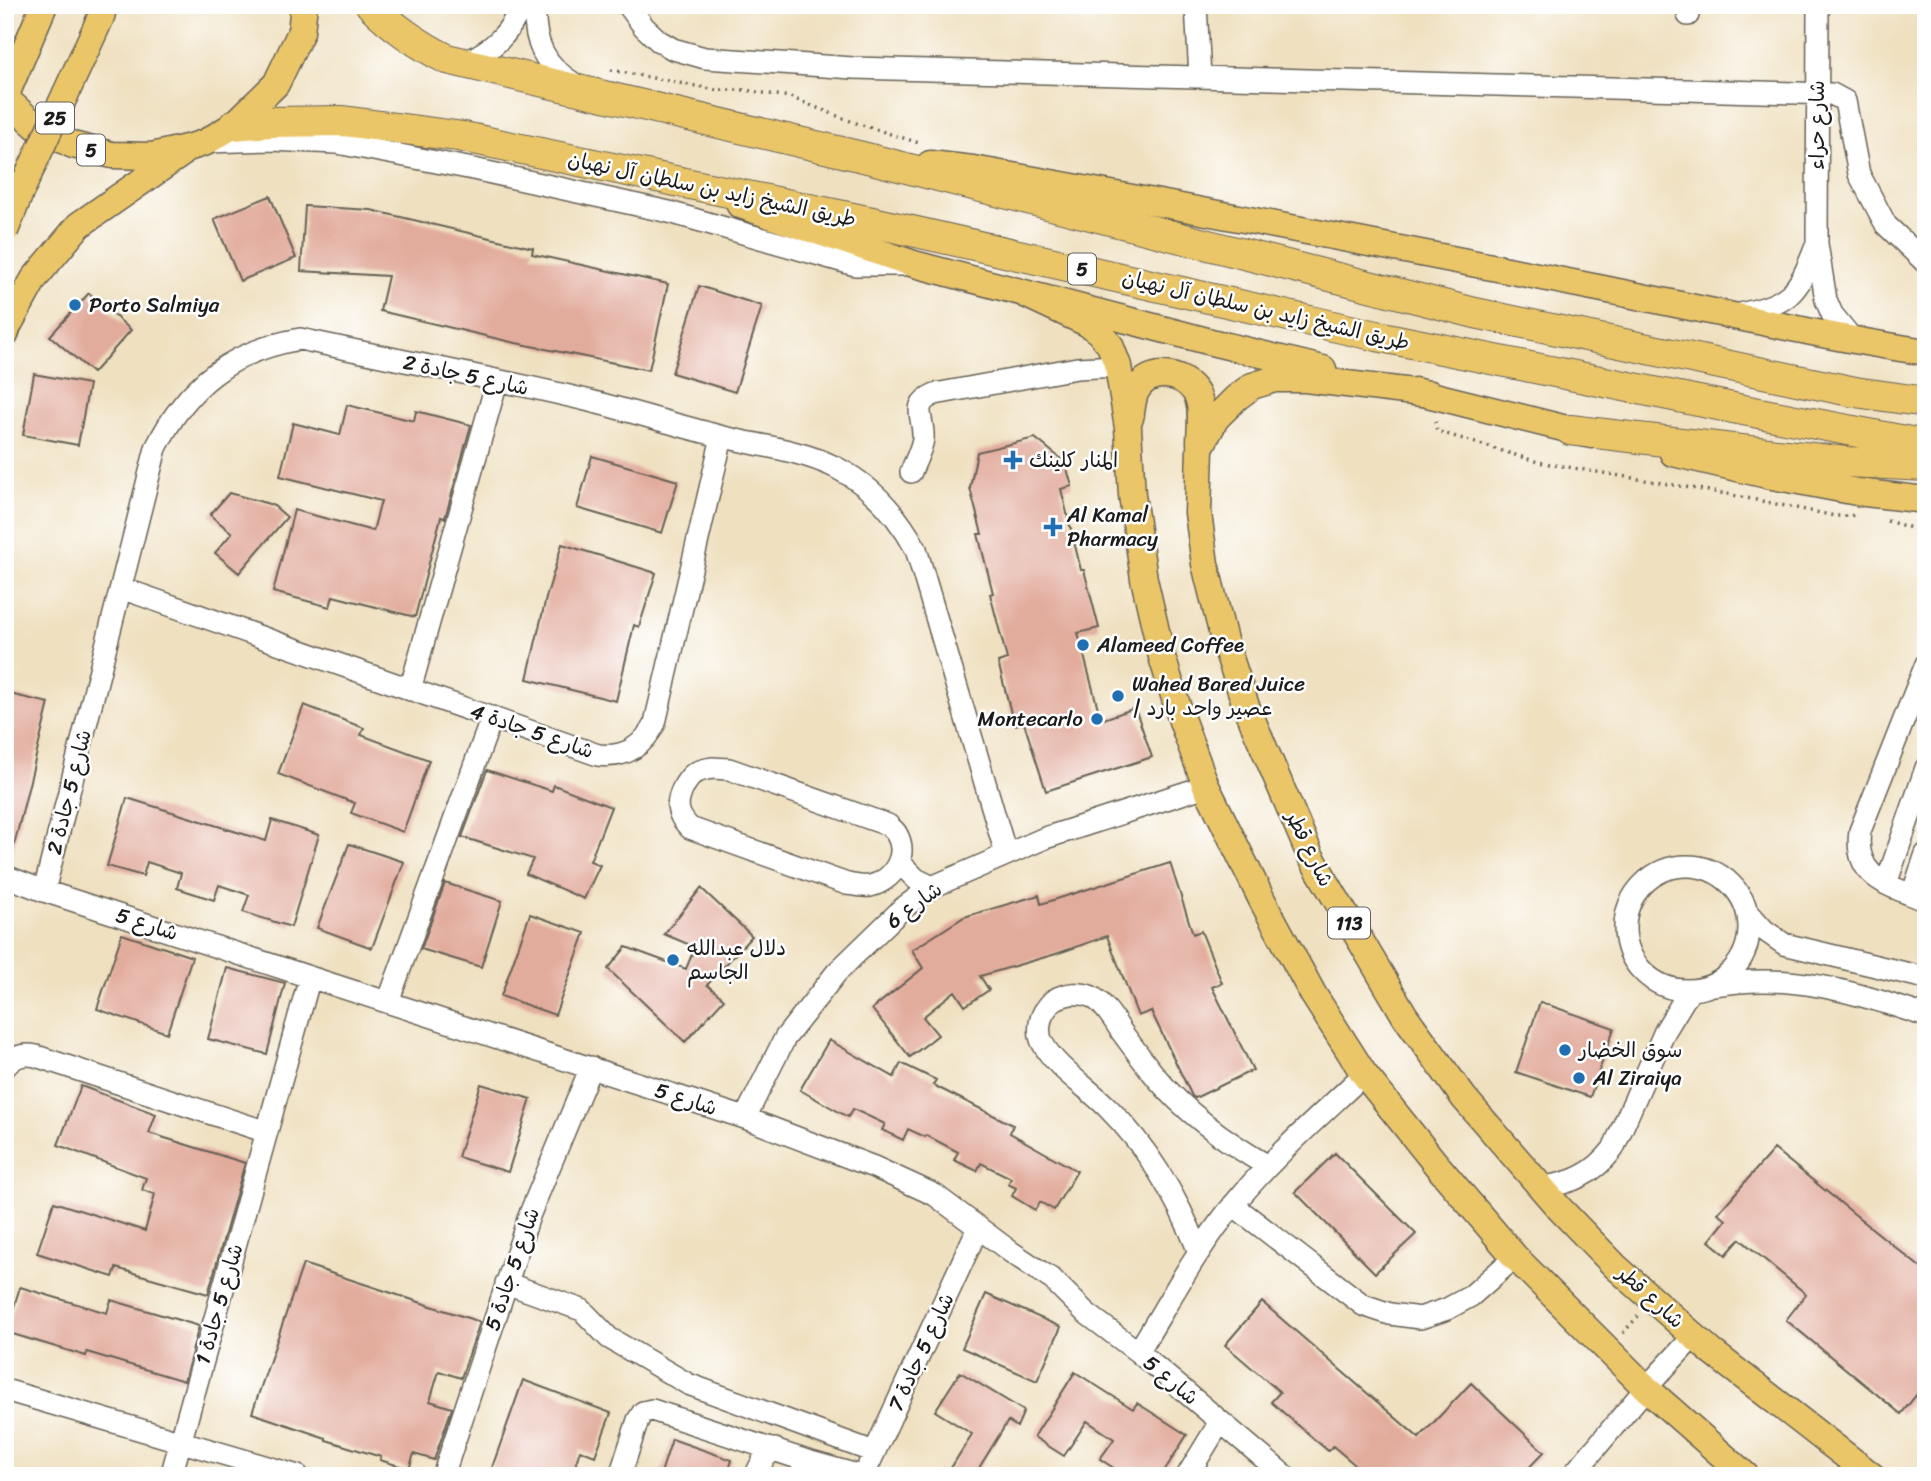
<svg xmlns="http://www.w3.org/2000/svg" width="1931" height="1481" viewBox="0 0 1931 1481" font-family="Sriracha,'Playpen Sans Arabic',sans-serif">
  <rect width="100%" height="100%" fill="#fff"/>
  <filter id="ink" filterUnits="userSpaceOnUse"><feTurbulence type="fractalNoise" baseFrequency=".0143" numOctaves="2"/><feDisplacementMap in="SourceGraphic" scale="14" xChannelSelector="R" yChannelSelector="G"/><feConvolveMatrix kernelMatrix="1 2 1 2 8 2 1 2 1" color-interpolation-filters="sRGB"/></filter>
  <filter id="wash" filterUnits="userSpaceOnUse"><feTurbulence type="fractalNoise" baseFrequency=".00686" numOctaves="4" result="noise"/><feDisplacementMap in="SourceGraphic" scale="28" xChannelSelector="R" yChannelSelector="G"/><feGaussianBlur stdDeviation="1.57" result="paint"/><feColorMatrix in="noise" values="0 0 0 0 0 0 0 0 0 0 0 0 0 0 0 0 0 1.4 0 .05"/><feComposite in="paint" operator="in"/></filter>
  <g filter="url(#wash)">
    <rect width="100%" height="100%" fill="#efe0c0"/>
    <g id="blocks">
      <path fill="#e2ac9d" d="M270,196L296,258L240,281L214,219Z
        M305,206L371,210L533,248L532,254L668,284L649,370L511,342L380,311L388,276L301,271Z
        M699,286L762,306L735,392L672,373Z
        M89,293L131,330L93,373L50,336Z
        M34,374L89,384L78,445L23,435Z
        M347,405L414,421L416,411L471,425L445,518L441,517L415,617L333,596L330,607L273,592L294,510L373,531L381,501L280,476L293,423L340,435Z
        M1035,438L1065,462L1072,486L1061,489L1081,570H1084L1099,628L1078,633L1101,720L1135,708L1152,757L1046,791L1024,723L1014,725L998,662L1007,659L990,594L993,593L978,534H982L970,488L977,452Z
        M592,456L678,481L662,533L577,508Z
        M229,493L273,505L287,517L239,573L215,553L232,533L210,515Z
        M562,544L656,573L639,627L634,625L616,701L527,679L546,598Z
        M5,693L49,703L11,858L5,857Z
        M304,705L364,728L361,735L429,760L403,832L351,813L355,803L278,774Z
        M487,770L552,791L554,785L611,807L590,861L600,865L584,899L526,874L533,859L462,837Z
        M127,798L266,841L272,820L319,835L291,927L243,912L249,895L219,885L214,900L177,888L181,873L147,862L143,876L107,866Z
        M349,844L404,862L372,948L317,928Z
        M1170,863L1193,934L1201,931L1222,983L1212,987L1253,1070L1195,1098L1192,1096L1151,1011L1138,1016L1107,936L1056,954L980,976L989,990L965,1006L955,991L923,1017L938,1035L910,1057L872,1009L923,968L912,950L964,917L1039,895L1041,904Z
        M445,883L502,901L481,967L421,949Z
        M701,888L752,936L707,985L724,999L685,1042L608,969L626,947L686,969L695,947L664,934Z
        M530,914L585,933L555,1015L501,996Z
        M122,934L192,957L167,1033L97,1009Z
        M227,968L285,983L267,1054L208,1039Z
        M1540,1002L1614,1028L1590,1097L1516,1072Z
        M829,1040L894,1077L901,1063L936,1080L933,1085L1013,1125L1010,1133L1077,1171L1054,1210L1040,1202L1035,1210L1012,1196L1016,1188L1008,1184L1011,1178L981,1163L977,1171L954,1160L958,1152L926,1135L925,1137L908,1129L903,1140L882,1130L885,1124L853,1109L848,1117L800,1090Z
        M481,1084L531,1099L508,1172L458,1157Z
        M81,1086L156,1114L149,1133L245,1163L208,1294L116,1268L113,1277L37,1253L54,1202L145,1231L155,1194L142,1190L146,1178L58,1145Z
        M1774,1149L1926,1272V1383L1901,1414L1786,1320L1806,1294L1740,1239L1726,1255L1709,1241L1726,1220L1718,1213Z
        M1335,1153L1416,1234L1375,1273L1295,1192Z
        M303,1264L480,1322L461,1378L439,1371L430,1401L452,1408L434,1460L414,1454L409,1469L380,1460L381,1457L326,1440V1438L252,1413Z
        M20,1287L107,1313L111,1300L199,1326L184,1381L87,1352L86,1356L6,1332Z
        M986,1294L1061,1327L1037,1381L962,1348Z
        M1262,1302L1419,1438L1471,1383L1544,1452L1521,1476H1368L1333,1446L1328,1451L1271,1402L1280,1392L1225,1345Z
        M960,1372L1024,1411L1017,1427L1008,1421L974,1476H946L972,1434L935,1411Z
        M1075,1372L1133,1409L1137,1403L1187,1435L1161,1476H1126L1100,1459L1114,1439L1087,1421L1064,1456L1034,1437Z
        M523,1380L611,1413L595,1456L580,1450L572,1476H489Z
        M672,1439L732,1460L727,1476H660Z"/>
    </g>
  </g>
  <g filter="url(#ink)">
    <use href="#blocks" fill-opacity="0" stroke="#666155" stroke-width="2"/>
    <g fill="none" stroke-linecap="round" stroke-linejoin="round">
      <defs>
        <path id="minor" d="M535,5C533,42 544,66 576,85
          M628,5L644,27L659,41L673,49L705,58L853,68L1832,94L1845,101L1859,174L1886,225L1926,263
          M1196,5L1200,77
          M1688,5V15
          M1818,5L1817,244L1826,300L1832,314L1854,341
          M464,63C492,50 510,35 521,5
          M206,142L270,140L337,143L473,169L669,212L855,265H903
          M1736,315C1790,303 1797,296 1816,246
          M911,472C915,461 921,451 923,439C925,418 909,405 935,394L1077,368L1118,366
          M121,588L598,755C625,758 643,747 655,723L722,437
          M1926,664L1860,831C1853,879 1890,885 1926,901
          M410,690L497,381
          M712,768L729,769L888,825C891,828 894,830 896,833C910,855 893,881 870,886C862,887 854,885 847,884L690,828C676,814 675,804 684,786C687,781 690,776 695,773C700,770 707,769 712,768Z
          M900,863L916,879L932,887
          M1625 928a62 62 0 1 1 124 0a62 62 0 1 1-124 0Z
          M5,876L44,891L745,1118L874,1167L935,1195L1011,1252L1053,1280L1086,1313L1138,1352L1285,1476
          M1886,884L1926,768
          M44,891L156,448C187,385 231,351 300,339C397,360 494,378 590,401C630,411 669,423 708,433C750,445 796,448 835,467C871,485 897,514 916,549L1006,854
          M1912,895L1926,854
          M1747,911L1764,930L1784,944L1926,978
          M1715,985C1792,972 1854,992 1926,1016
          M388,1002L492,717
          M5,1067C14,1056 23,1053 36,1056L267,1132
          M745,1118L785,1038L837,972L903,908L932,887L1045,838L1206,786
          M1541,1187C1571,1184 1594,1174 1613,1149L1665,1031L1690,990
          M1233,1205L1363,1305L1390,1314L1420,1318L1447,1309L1471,1296L1515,1257
          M1199,1252C1178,1199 1150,1150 1109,1109C1089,1088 1055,1068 1042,1042C1038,1034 1039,1020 1044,1012C1047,1008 1050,1003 1054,1000C1065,993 1083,991 1094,998C1105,1005 1114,1020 1121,1031C1132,1046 1144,1062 1156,1077C1187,1114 1226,1142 1268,1166
          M506,1283L582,1310L609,1338L688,1384L874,1452
          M1138,1352C1169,1302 1197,1248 1235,1203C1274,1156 1320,1116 1364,1074
          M5,1390L298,1476
          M869,1464L978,1228
          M171,1476L310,977
          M443,1476L529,1216L591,1067
          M620,1476L638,1420L643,1412L652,1410L804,1460L861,1476
          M755,1476L764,1458L775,1449
          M1187,1476L1220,1422
          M1572,1476L1646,1388L1694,1336"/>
        <path id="major" d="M5,97L44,5
          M5,98L37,127L73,145L112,155L152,156L191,147L206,142L234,125L276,84L301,32L304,5
          M930,164L973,169C1180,206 1387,246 1593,287C1704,309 1814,335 1926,352
          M740,205L914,264L1215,343L1323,369
          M1023,293L1087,323L1099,332L1110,345L1118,366L1128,428L1132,495L1144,579L1162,657L1182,721L1206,786L1262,900L1313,994L1364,1074L1435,1163L1515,1257L1646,1388L1746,1476
          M5,335L8,326L34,279L79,225L181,154
          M1415,391L1591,435
          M1430,394L1305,379H1275L1252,386L1236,398L1216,418L1200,448L1198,513L1205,564L1224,640L1246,706L1310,855L1405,1016L1464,1098L1560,1209L1616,1267L1712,1352L1872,1476
          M1130,418C1132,410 1132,399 1136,391C1149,367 1183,372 1196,393C1204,407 1200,428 1200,443
          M1673,453L1767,475L1857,492L1926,500"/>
        <path id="highway" d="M371,5C393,27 419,45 447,59L863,157L1475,313L1855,392L1926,402
          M234,125L271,122L343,121L464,137L872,222L1377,336L1738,409L1926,445
          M1570,430L1846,462L1926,466"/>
      </defs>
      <use href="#minor" stroke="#666155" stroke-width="24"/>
      <use href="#major" stroke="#666155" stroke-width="29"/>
      <use href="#highway" stroke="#666155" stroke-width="32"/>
      <path stroke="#666155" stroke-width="3.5" stroke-dasharray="2 5" stroke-linecap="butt" d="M611,70L716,90H744L790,97L853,122L919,143
        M1435,421L1437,431L1538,462L1727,494L1835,516H1851L1853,515
        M1887,521L1926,532
        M1623,1333L1639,1315"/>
      <use href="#minor" stroke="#fff" stroke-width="21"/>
      <use href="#major" stroke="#ebc669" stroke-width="26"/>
      <use href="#highway" stroke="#ebc669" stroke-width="30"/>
      <defs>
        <path id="major-bridge" d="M5,231L20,193L101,17L104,5"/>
      </defs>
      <use href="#major-bridge" stroke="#666155" stroke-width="29" stroke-linecap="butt"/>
      <use href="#major-bridge" stroke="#ebc669" stroke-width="26"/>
    </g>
  </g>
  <g fill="#1f6fb2" stroke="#fff" stroke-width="2.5">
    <circle cx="75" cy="305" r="7"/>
    <path d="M1009.5 449.5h7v7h7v7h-7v7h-7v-7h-7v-7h7z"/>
    <path d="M1049.5 516.5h7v7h7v7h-7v7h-7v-7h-7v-7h7z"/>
    <circle cx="1083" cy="645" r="7"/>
    <circle cx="1118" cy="696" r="7"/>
    <circle cx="1097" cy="719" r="7"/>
    <circle cx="673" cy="960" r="7"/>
    <circle cx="1565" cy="1050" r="7"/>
    <circle cx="1579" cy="1078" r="7"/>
  </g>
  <g text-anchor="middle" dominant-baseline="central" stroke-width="5" stroke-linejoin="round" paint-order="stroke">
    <g fill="#fff" stroke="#606060" stroke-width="2">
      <rect x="36" y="102.5" width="38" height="31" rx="5"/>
      <rect x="77" y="134.5" width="28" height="31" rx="5"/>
      <rect x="1068" y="253.5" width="28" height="31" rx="5"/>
      <rect x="1328" y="907.5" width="42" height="31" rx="5"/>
    </g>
    <g font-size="19" font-weight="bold" fill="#1c1c1c">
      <text x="55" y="118">25</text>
      <text x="91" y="150">5</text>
      <text x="1082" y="269">5</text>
      <text x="1349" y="923">113</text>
    </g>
    <g font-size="21" fill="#1c1c1c" stroke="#fff">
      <text transform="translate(1817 125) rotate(-90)">شارع حراء</text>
      <text transform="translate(712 189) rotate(12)">طريق الشيخ زايد بن سلطان آل نهيان</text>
      <text transform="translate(1266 310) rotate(13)">طريق الشيخ زايد بن سلطان آل نهيان</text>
      <text transform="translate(466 375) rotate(12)">شارع 5 جادة 2</text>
      <text transform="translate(532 731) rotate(19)">شارع 5 جادة 4</text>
      <text transform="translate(69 792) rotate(-76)">شارع 5 جادة 2</text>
      <text transform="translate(1310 849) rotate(64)">شارع قطر</text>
      <text transform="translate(914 905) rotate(-36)">شارع 6</text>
      <text transform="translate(147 924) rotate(18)">شارع 5</text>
      <text transform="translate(686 1099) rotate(18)">شارع 5</text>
      <text transform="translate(512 1269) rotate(-71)">شارع 5 جادة 5</text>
      <text transform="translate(1651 1297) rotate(42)">شارع قطر</text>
      <text transform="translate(219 1304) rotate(-74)">شارع 5 جادة 1</text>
      <text transform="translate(921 1352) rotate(-65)">شارع 5 جادة 7</text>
      <text transform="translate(1171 1380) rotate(40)">شارع 5</text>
    </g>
    <g font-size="21" fill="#1c1c1c" stroke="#fff" text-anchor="start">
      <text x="89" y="305">Porto Salmiya</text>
      <text x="1029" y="460">المنار كلينك</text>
      <text x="1067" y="515">Al Kamal<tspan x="1067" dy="24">Pharmacy</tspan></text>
      <text x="1097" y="645">Alameed Coffee</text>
      <text x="1132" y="684">Wahed Bared Juice<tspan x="1132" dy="24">| عصير واحد بارد</tspan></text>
      <text x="1083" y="719" text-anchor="end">Montecarlo</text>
      <text x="687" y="948">دلال عبدالله<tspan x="687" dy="24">الجاسم</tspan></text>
      <text x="1579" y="1050">سوق الخضار</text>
      <text x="1593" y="1078">Al Ziraiya</text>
    </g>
  </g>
  <rect width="1931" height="1481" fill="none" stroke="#fff" stroke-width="28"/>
</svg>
